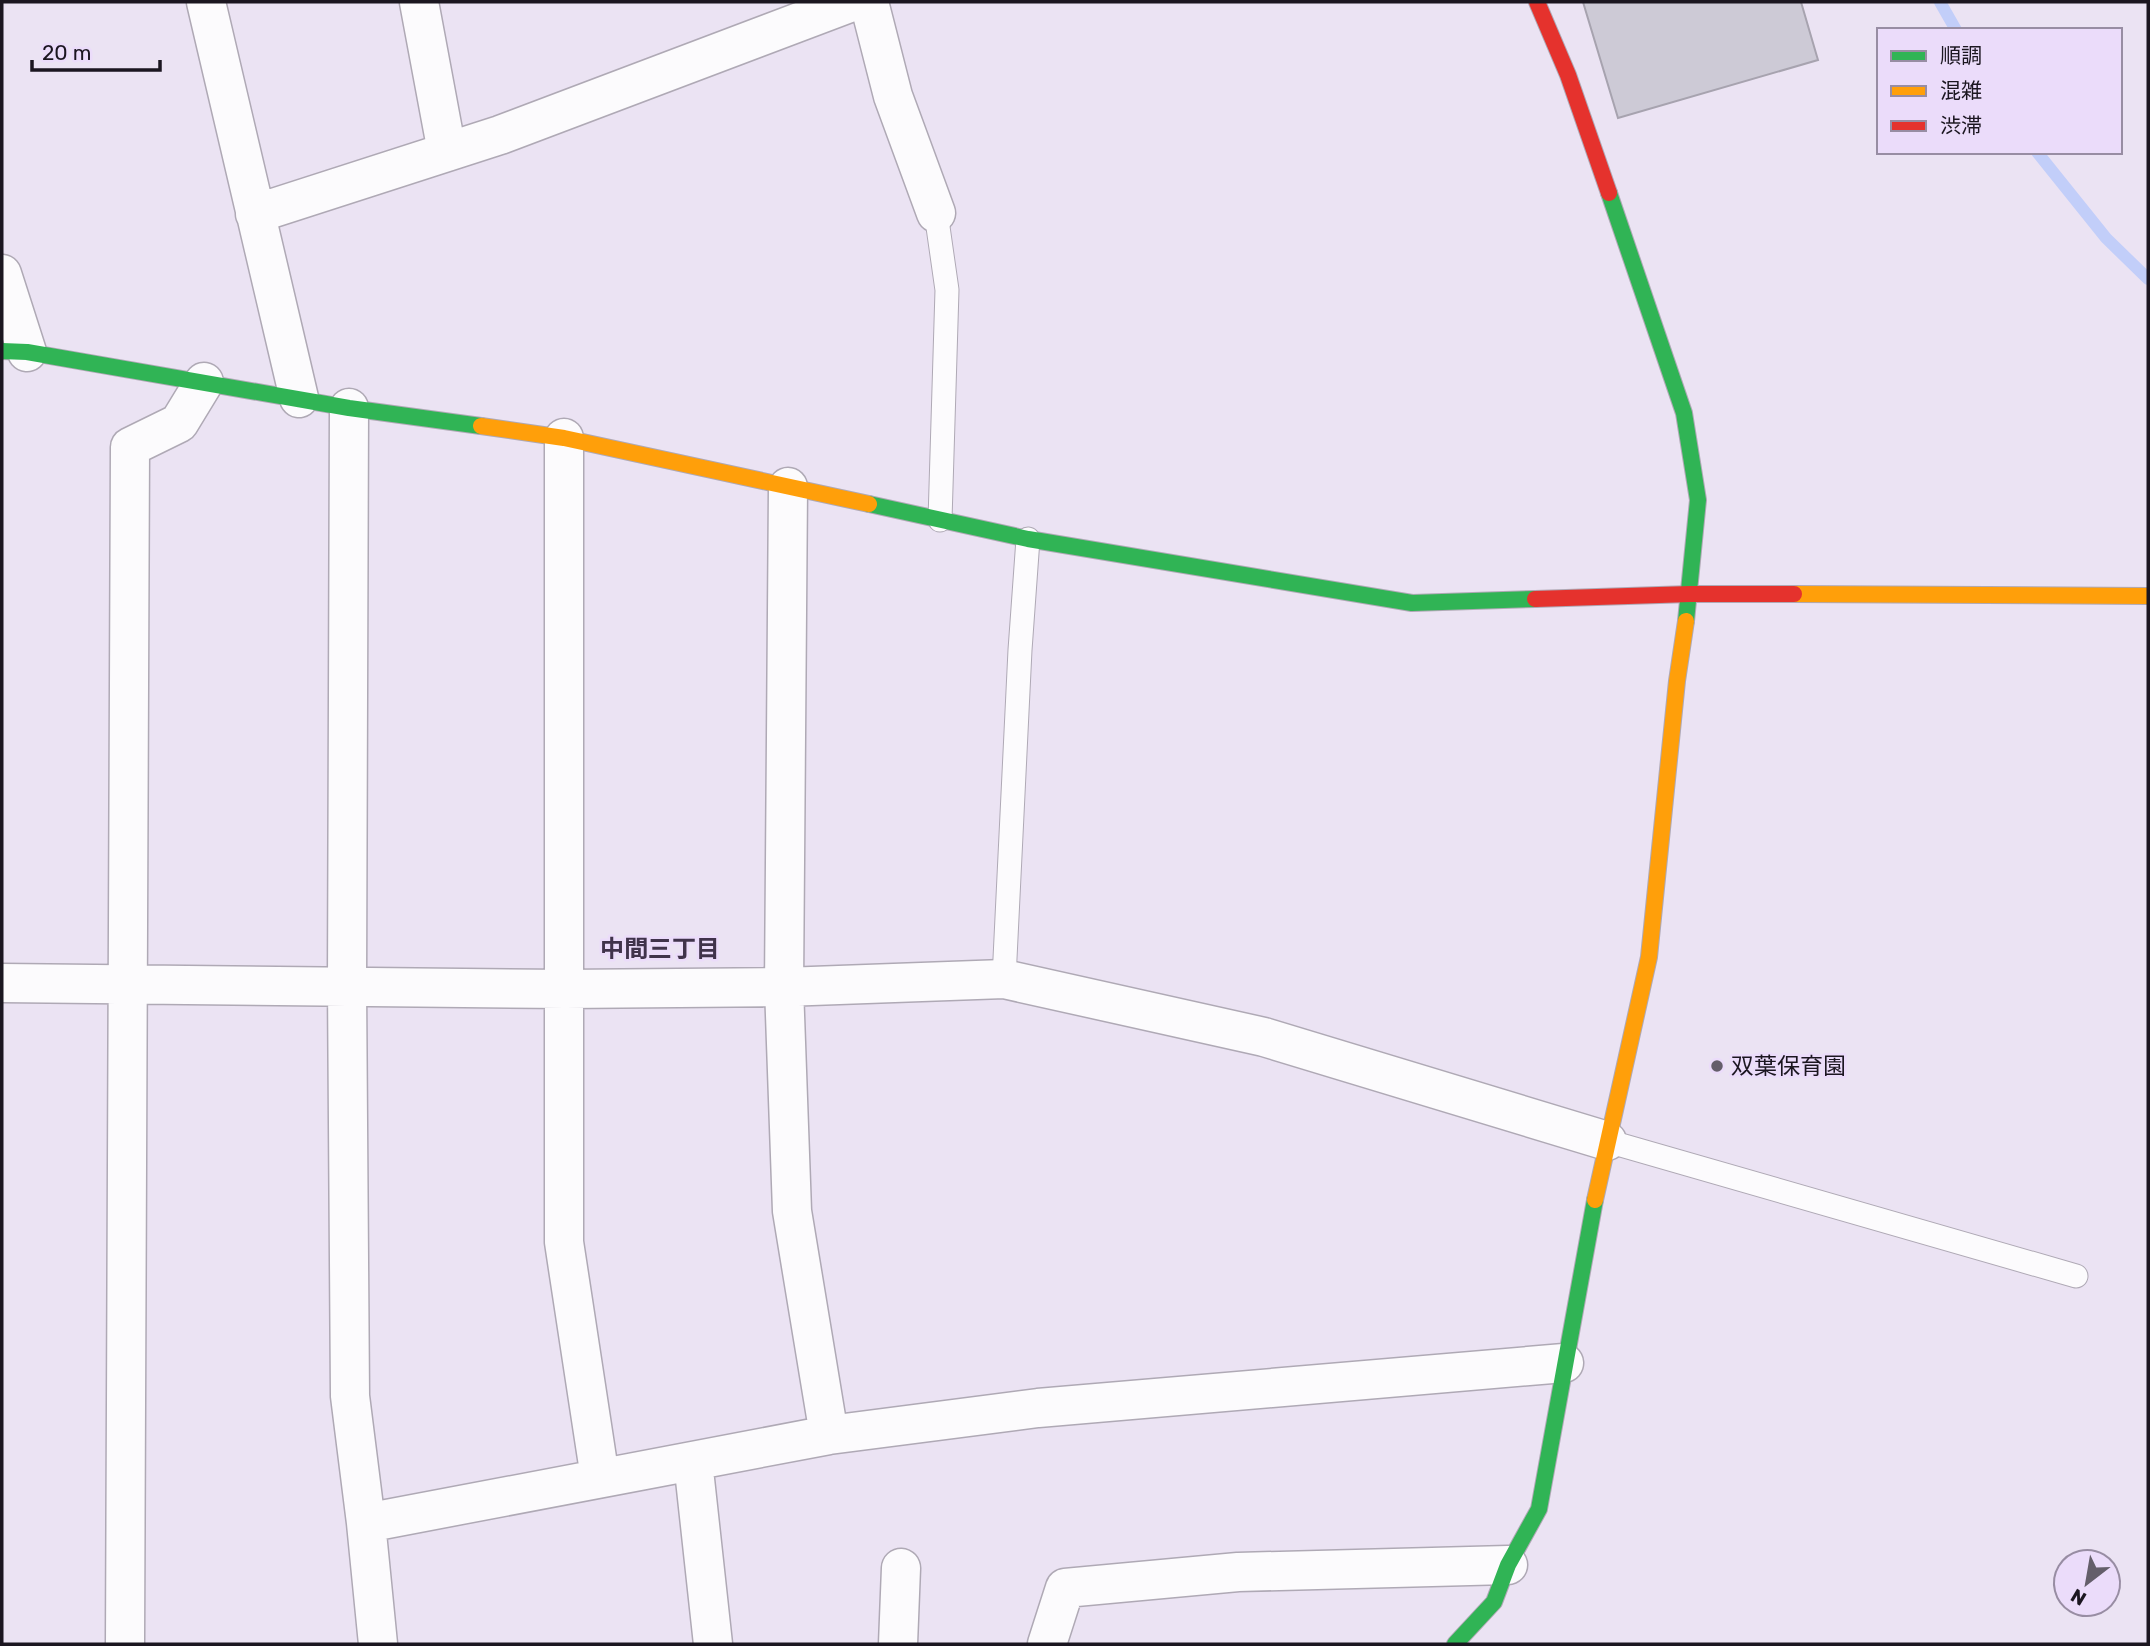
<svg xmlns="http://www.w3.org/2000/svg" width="2150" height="1646" viewBox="0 0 2150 1646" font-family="Rubik,'Noto Sans JP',sans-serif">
  <rect width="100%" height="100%" fill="#ebe3f3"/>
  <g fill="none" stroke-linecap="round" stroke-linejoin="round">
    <path stroke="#c2cef9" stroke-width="12" d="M1940,2L1956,30
      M2037,152L2106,238L2148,279"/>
  </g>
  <path fill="#cdcad6" stroke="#a7a3af" stroke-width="2" d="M1583,2H1801L1818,60L1618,118Z"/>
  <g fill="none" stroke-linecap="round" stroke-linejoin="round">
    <defs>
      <path id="lane" d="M936,213L947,290L940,520
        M1004,979L1020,650L1028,539
        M1607,1141L2076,1276"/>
      <path id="street" d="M206,2L299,398
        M419,2L447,152
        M869,2L893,96L936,213
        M255,214L500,135L852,2
        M2,274L27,352
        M349,408L347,986L350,1396L366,1523L378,1644
        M564,438V1242L600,1478
        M788,487L784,987L792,1211L829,1435
        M2,983L565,989L784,987L1004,979L1264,1037L1607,1141
        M693,1461L713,1644
        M366,1523L829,1435L1038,1408L1564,1363
        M125,1644L130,447L179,423L204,382
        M898,1644L901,1568
        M1047,1644L1065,1588L1238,1572L1508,1565"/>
      <path id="fast" d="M1609,193L1684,413L1698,500L1686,621
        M2,351L27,352L349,408L481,426
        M869,504L1028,539L1412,603L1535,599
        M1455,1644L1494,1602L1508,1565L1539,1509L1595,1200"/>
      <path id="slow" d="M481,426L564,438L869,504
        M1794,594L2148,596
        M1595,1200L1649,957L1677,681L1686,621"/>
      <path id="jam" d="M1537,2L1568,75L1609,193
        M1535,599L1690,594H1794"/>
    </defs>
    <use href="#lane" stroke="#afa9b5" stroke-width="25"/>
    <use href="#street" stroke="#afa9b5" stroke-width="41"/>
    <use href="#fast" stroke="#afa9b5" stroke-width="18"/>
    <use href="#slow" stroke="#afa9b5" stroke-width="18"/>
    <use href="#jam" stroke="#afa9b5" stroke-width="18"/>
    <use href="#lane" stroke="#fcfbfd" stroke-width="23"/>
    <use href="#street" stroke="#fcfbfd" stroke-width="38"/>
    <use href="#fast" stroke="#30b455" stroke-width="16"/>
    <use href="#slow" stroke="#ff9f0a" stroke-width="16"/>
    <use href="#jam" stroke="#e5322d" stroke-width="16"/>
  </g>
  <circle fill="#645e6a" stroke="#ebdcfa" stroke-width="2.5" cx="1717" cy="1066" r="7"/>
  <g text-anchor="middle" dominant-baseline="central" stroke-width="5" stroke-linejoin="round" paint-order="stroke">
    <g font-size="23" fill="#1b1620" stroke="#ebdcfa" text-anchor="start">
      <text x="1731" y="1066">双葉保育園</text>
    </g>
    <g font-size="24" font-weight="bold" fill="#40334b" stroke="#ebdcfa">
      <text x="660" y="949">中間三丁目</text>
    </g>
  </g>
  <rect width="2150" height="1646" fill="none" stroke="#1b1620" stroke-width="7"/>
  <rect x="1877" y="28" width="245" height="126" fill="#ebdcfa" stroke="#988da3" stroke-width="2"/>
  <rect x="1891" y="51" width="35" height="10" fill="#30b455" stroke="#988da3" stroke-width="2"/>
  <text x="1940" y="63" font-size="21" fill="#1b1620">順調</text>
  <rect x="1891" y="86" width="35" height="10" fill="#ff9f0a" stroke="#988da3" stroke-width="2"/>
  <text x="1940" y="98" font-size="21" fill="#1b1620">混雑</text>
  <rect x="1891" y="121" width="35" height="10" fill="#e5322d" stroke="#988da3" stroke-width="2"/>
  <text x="1940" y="133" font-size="21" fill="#1b1620">渋滞</text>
  <g transform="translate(2087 1583) rotate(211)"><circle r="33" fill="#ebdcfa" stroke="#988da3" stroke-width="2"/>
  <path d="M0-5L12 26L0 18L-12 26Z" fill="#645e6a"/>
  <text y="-10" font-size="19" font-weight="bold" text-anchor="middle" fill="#1b1620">N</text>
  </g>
  <path d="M32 60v10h128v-10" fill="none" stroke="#1b1620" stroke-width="3.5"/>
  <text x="42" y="60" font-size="21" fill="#1b1620" stroke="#ebdcfa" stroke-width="5" paint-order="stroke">20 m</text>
</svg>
